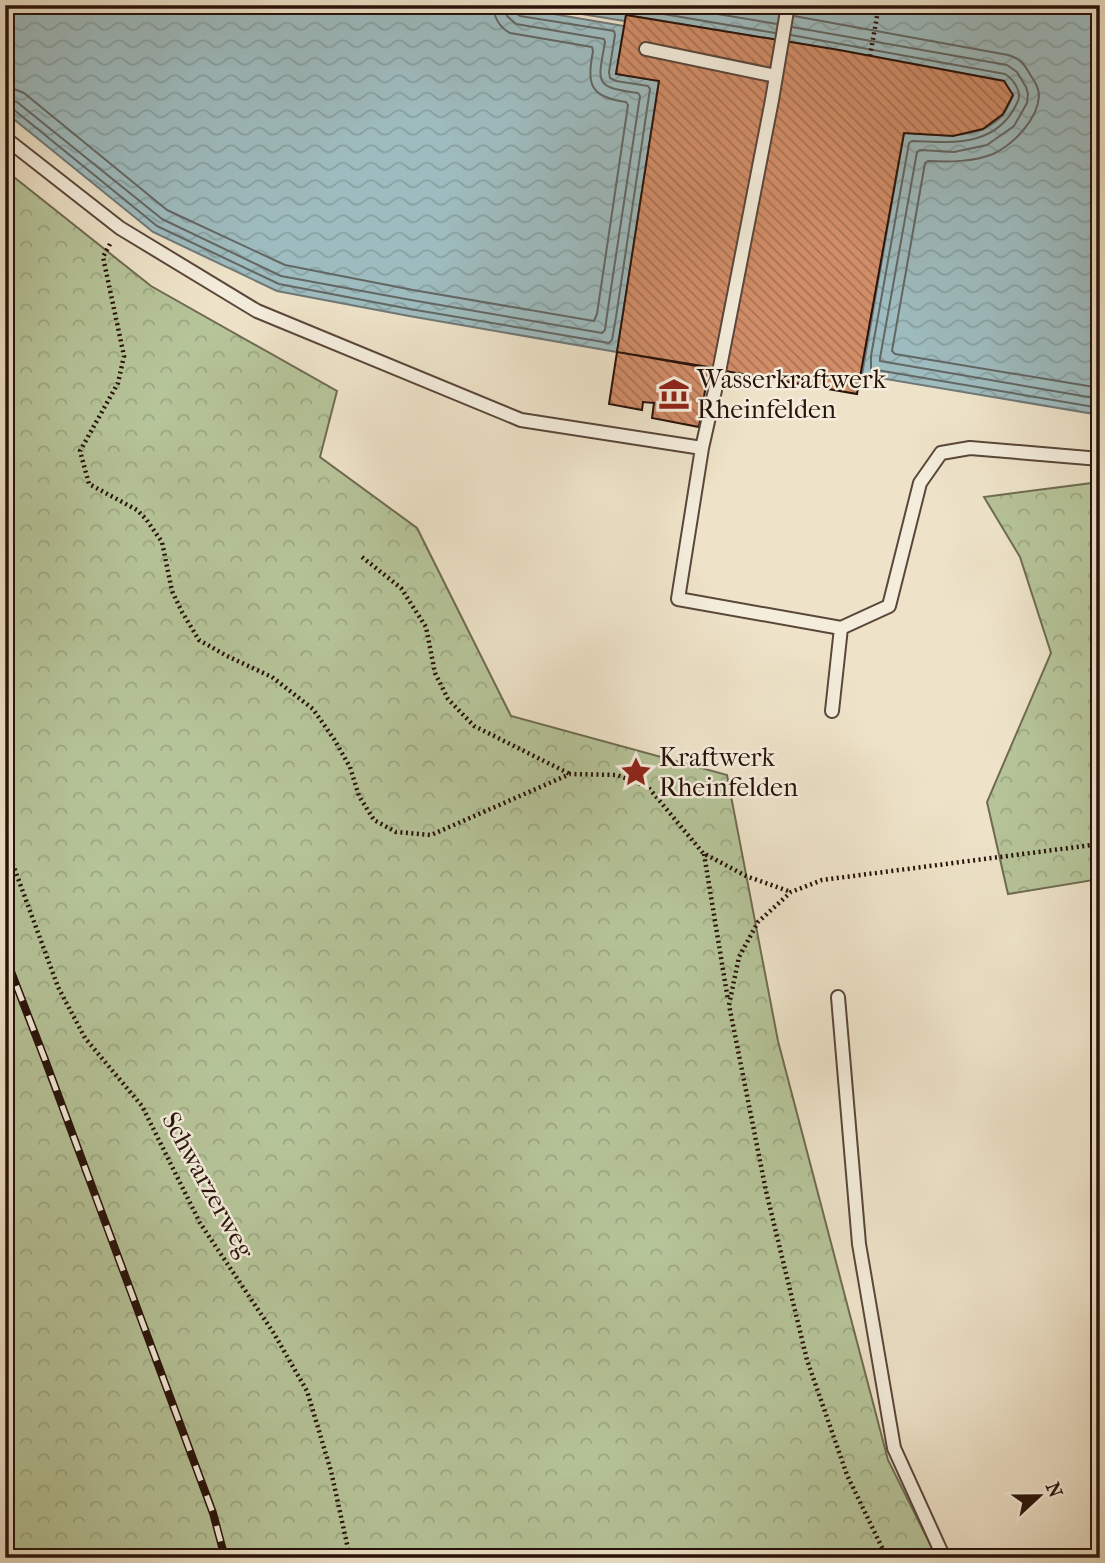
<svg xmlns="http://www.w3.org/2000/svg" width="1105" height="1563" viewBox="0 0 1105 1563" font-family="'IM FELL French Canon',serif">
  <defs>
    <pattern id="forest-crowns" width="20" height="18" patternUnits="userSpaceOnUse" patternTransform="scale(1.75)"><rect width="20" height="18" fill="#b6c499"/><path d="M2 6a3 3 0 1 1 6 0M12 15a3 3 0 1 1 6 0" fill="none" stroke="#9ca782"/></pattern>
    <pattern id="water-waves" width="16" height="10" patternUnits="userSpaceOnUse" patternTransform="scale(1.75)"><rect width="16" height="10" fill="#9ebcbf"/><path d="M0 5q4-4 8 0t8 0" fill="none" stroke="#88a1a3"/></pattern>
    <pattern id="building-back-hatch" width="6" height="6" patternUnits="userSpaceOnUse" patternTransform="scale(1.75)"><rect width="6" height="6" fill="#d18d68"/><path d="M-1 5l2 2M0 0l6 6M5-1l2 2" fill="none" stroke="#aa7254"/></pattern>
  </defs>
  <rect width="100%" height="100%" fill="#eee3c9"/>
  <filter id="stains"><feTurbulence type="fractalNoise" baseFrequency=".00286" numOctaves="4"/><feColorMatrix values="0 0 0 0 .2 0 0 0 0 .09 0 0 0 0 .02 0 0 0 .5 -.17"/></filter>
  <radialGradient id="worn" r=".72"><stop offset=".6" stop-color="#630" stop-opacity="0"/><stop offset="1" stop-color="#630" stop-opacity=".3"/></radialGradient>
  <path fill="url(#forest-crowns)" stroke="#6f6b52" stroke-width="2" d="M5,170L151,286L337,391L320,457L417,528L511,716L727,775L778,1041L888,1460L937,1558H5Z
    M1100,482V879L1008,894L987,802L1051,653L1020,557L984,497Z"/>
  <path fill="url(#water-waves)" stroke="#6f7877" stroke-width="2" d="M5,5H500L624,26L616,74L659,81L617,352L409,316L277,291L153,232L5,112Z
    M582,5H1100V415L862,375L904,133C936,135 978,142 1003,115C1007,110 1010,102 1013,96L1004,81L839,50L626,15L625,21L581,14Z"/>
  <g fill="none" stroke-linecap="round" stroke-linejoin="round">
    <path stroke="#636764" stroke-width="2" d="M588,5L591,9L618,13L628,8L775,33
      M663,5L777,24
      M794,16L1008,55C1020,58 1025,65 1031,76C1035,82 1039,88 1039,96C1038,119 1013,145 993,154C973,162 950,162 928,161L925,163L892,351L895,354L1100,388
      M792,27L1007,65L1017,72L1026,87L1028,94L1027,103L1014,126L987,145L954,152L920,150L917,152L880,358V361L1100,399
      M791,35L1005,74C1013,79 1022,91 1018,101C998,147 954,143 912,141L909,143L871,356V369L1100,408
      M5,88L14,89L24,93L167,210L285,265L413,290L594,321L597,314L628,105L626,102C589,97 587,84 593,51L592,47L510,33C499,27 494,18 493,5
      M5,98L17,102L162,219L281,276L411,300L602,333L605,330L607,315L640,96L638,93C593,87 598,83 605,42L604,39L516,24L507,16L504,5
      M5,107L13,109L157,226L279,284L410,309L609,343L612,340L616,317L650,89L648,86L616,81L610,78L609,72L615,35L614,31L520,16L514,12L513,5"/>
  </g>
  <path fill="url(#building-back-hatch)" stroke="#28120a" stroke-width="2" d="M626,15L839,50L1004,81L1013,95L1003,114L983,129L953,136L904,133L857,394L617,352L659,81L616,74Z
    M617,352L709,367L699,427L652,418L654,403L643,402L642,410L609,404Z"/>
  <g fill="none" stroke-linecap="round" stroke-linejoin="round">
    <defs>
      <path id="service" d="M788,5L772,100L718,377L702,448L678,599L841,628L889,606L920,483L941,453L970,448L1100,459
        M646,49L776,76
        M5,138L120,228L257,311L521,420L702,448
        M832,711L841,628
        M838,997L859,1244L894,1448L944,1558"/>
    </defs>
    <use href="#service" stroke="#5a463a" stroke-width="16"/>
    <path stroke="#28120a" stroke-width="4.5" stroke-dasharray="2 3.5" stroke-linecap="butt" d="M870,56L879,5
      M110,244L103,257L124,356L118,383L80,451L89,484L137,510L146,519L162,542L172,591L182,612L199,640L227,656L272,677L313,709L334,739L350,767L359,796L374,820L396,832L431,835L570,774L617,775L648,787L703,853L746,876L791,892
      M362,557L401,588L426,627L435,673L448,699L474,726L570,774
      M5,843L58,987L85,1038L142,1106L200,1223L273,1332L307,1391L331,1471L350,1558
      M704,854L728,1000
      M887,1558L847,1475L807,1360L766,1191L729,1005L739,957L758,922L791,892L822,880L1100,844"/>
    <use href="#service" stroke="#f4eddc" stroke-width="12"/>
    <defs>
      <path id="rail" d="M5,956L44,1057L213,1513L225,1558"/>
    </defs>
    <use href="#rail" stroke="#28120a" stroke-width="8"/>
    <use href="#rail" stroke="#f4eddc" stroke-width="5" stroke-dasharray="16" stroke-linecap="butt"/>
  </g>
  <defs>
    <symbol id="museum-bare" viewBox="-9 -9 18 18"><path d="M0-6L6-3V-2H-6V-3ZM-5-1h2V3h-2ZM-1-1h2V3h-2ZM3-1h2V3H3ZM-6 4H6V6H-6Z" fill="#8f2418" stroke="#f4eddc" stroke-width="2.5" paint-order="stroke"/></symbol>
    <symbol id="sight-bare" viewBox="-9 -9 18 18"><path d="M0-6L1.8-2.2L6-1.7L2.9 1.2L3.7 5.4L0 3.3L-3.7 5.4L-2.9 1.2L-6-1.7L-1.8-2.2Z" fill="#8f2418" stroke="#f4eddc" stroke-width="2.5" paint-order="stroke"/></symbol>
  </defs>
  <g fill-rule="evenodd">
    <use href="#museum-bare" x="652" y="372" width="44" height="44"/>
    <use href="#sight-bare" x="614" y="750" width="44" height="44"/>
  </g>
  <g text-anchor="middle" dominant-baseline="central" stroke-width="5" stroke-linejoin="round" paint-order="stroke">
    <g font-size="26" fill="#28120a" stroke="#f4eddc" text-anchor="start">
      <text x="697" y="379">Wasserkraftwerk<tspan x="697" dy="30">Rheinfelden</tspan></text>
      <text x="659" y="757">Kraftwerk<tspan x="659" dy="30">Rheinfelden</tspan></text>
    </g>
    <g font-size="26" fill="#28120a" stroke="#f4eddc">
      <text transform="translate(208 1185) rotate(61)">Schwarzerweg</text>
    </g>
  </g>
  <rect width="1105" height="1563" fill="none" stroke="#eee3c9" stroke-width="28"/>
  <rect x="7" y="7" width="1091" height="1549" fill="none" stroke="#28120a" stroke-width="3.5"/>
  <rect x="14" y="14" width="1077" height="1535" fill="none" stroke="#28120a" stroke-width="2"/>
  <g transform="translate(1039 1496) rotate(68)" stroke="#f4eddc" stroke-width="5" paint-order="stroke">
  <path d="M0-5L12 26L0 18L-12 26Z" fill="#28120a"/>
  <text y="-10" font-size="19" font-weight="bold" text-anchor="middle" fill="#28120a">N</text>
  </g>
  <rect width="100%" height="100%" filter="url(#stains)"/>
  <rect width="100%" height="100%" fill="url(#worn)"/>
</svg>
